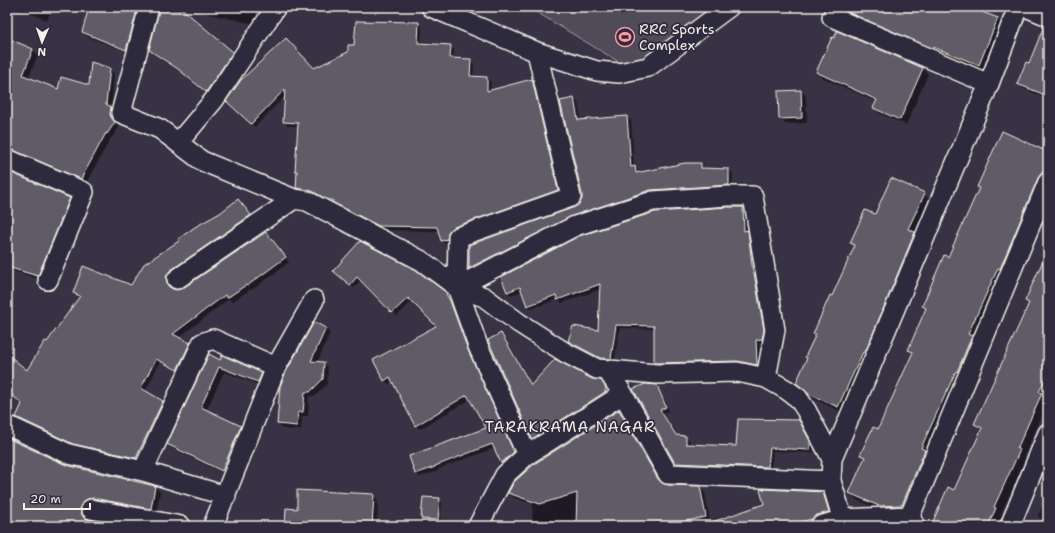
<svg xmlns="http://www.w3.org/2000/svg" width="1055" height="533" viewBox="0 0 1055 533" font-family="'Shantell Sans',sans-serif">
  <rect width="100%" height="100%" fill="#373244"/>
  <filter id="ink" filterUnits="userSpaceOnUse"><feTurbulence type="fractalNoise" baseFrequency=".025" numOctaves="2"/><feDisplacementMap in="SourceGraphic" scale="8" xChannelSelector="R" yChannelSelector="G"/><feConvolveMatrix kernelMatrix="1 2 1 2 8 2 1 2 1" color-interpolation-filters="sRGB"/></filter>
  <g filter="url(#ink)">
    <path fill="#504b59" stroke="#a29ea0" d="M528,7H712L629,68Z"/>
    <path fill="#0007" d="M12,7H53L47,20L25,11V12Z
      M82,7H144L131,53L88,37L83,32L88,15L82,10Z
      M161,7H258L254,24L179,7L237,58L211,96L183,73L155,55L150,50Z
      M848,7H967L997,19L1005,26L987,72L854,18L847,11Z
      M418,23L422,26L421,45L450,46L454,50L453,59L470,60L474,64L473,78H487L491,82L490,91L532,80L535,84L561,194L452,237L443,239V241L451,239L450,243L445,244L441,240L439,231L384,230L316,194L301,191L297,187L298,173L296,171L299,126H288L284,122L286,95L255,127L228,101L314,69L349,53L355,46Z
      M1048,27V99L1024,89L1018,84Z
      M837,32L923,69L928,74L906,125L879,113L874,108L877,102L823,78L817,72Z
      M7,39L33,50L38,55L28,78L59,90L90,86L109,69L114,74L111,108L116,113L115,121L119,127L112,138H111L86,183L7,152Z
      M801,91L806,96L807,123L785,124L780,118L779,92Z
      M574,99L578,103L581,121L627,117L631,121L634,166L639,173L701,164L705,168L729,170L733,174L732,189L654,194L474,272L470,268V246L575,208L582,200Z
      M1048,153V176L909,512L887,513L857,500L850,493L865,458L861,454L878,431L913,354L909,350L927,310L923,306L949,258Z
      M7,172L69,199L74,203L42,280L7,269Z
      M924,194L930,200L915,233L920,239L844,413L816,400L803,389L808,359L816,335L815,334L833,297L856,246L852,242Z
      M238,200L255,219L170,284L172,290L178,291L184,289L270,237L289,262L252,290L251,289L232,302L229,299L178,338L189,344L193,348L182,374L160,362L145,392L163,402L167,406L140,462L78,447L24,422L20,418L83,341L7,397V356L27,371L80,298L75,293L132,286Z
      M743,208L747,212V231L751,235L756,276L758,278L767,334L766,343H759L760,368L659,366L655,362V329L620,328L614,362H605L573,345L569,341L599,331L601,289L562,303L558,299L531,309L528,305L522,291L511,295L508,291L502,277Z
      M1048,251V396L1046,399L1048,403L1024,456L1026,459L1001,514L1003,517L999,526H935L954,491L982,431L975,424L1030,304L1026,300Z
      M335,271L446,294L450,297L471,355L517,456L506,466L502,463L495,448L438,469V471L420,477L416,473L487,429L471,399L420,429L416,426L393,381L388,384L385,380L437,326L412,301L397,316L361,280L354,288Z
      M325,329L330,333L317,363H324L328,368L327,384L315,396H309L308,416H302L301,430L283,429L278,424Z
      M501,334L504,337L532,385L592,380L601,383L608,393L536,441L533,438Z
      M221,362L261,374L266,379L263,386L224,372L206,411L240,427L245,432L227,475L174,449L169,444Z
      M656,386L660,390L669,411L663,413L678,436L686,437L690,441L689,445L737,447L798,421L802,425L813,446V453L773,451L771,470L679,466L675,463L634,390Z
      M619,411L624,416L663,484L667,486L699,487L705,493L710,521L722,517L725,519L822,493L828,498L834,517L816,526H661L659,516L657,526H532L533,504L514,498L509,493Z
      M7,438L66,466L155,487L160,492L156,514L85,513L86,519L88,521L116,526H7Z
      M1048,493V524L1038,516Z
      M373,495L378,500L377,526H286L298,510Z
      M439,499L442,502L440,522L425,521L422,518Z
      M421,520L426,526H386Z"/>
    <path fill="#5f5c67" stroke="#f4f1e8" d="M89,7H138L126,50L82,32Z
      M160,7H180L233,52L206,92L178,69L149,50Z
      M847,7H969L998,18L979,65L933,47L932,48L845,11Z
      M356,21L419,22L418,43L451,45L450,58L471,59L470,76L487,77V91L532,79L558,190L454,227L449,231L447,239L441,241L437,227L379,226L332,202L333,200H328L312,191L296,188L297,171H295L298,123L283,122L285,89L251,124L226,101L241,80L286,38L314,68L348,52V45H354Z
      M1044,26L1048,27V96L1017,84L1026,62L1029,63Z
      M837,31L923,68L900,120L873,108L877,100L816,72L832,37L834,38Z
      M7,38L33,49L23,75L58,89L61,77L89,85L91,62L110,68L106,104L111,107L110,115L115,122L107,134L106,133L81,179L11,149L7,148Z
      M801,90L802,118L779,119L778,91Z
      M574,98L578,120L627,116L631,167L635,166L636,173L685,163H701V168L729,169V185L650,190L572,216L469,268V245L575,207L579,204L582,199V194L560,101Z
      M1002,131L1048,152V160L1042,173L1038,178L1000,269L998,268L968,334L972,336L957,372L956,371L921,448L925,450L902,505L879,506L849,493L865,457L860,455L873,427L878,429L913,352L908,350L926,308L922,306L944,255L948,257L979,188L977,187Z
      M7,171L70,198L38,276L7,267Z
      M891,178L925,193L908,229L915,232L865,353L863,352L838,407L809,394L796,383L807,358L805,357L816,334H813L830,295L832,296L855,245L850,243L865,210L875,214Z
      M238,199L251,215L171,270L167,274L166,279L168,286L173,289L177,290L183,288L266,232L286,257L247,286L246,285L227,298L225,295L173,334L190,343L177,370L156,359L141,388L163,401L136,458L73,444L16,417L22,404L7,390V354L27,370L45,341L47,342L80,296L73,293L83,266L131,285L144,264L179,241L178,239L195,227L220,213Z
      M728,207H743L744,231L748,230L753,273H754L764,330L762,339L756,340L757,365L737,361L654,363V326L616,325L611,359L600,358L568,341L573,326L598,330L600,284L557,300L556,295L527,306L520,287L507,292L501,277L579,236L655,212Z
      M360,241L416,270L447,293L446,294L450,301L468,350L514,452L501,463L492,444L435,466V467L415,474L409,456L486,428L467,395L415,426L390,377L384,381L373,360L436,326L408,298L392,313L357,277L350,285L333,271Z
      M1048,249V373L1039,392L1042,393L1017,449L1020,450L994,507L996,508L988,526H931L948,487L954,490L982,428L974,424L1029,303L1025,301Z
      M314,322L326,328L311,361L324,362L323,379L310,392H305L303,412H298L297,426L277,424L280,386L286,372Z
      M501,333L531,385L555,359L592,379L601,380L606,388L605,392L532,439L488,340Z
      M209,354L220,360L222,355L262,373L258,382L219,367L201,407L241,426L222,471L167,444Z
      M645,384L657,385L666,407L660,410L676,435L686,436V444L736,446L738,419L799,420L810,441V450L770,448L768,467L675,463L633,389Z
      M619,410L658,479L662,483L668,485L700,486L706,517L668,525L576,526L577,493L540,504L508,493L514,482L534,464Z
      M7,438L66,465L155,486L151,509L93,498L88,499L83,502L80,507L81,513L84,518L89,520L122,526H7Z
      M763,489L823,492L829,512L817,515L812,519L786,526H710L709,523L764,504L760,490Z
      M297,490L374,494L372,526H285L286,508L297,509Z
      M423,497L440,498L438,520L421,519Z"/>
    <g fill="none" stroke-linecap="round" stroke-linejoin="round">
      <defs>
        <path id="minor" d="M149,7L121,113L160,129L202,161L294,199L307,201L422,261L457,287L484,297L519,323L566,353L597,369L657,374L737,372L766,378L787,390L798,398L806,410L832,459
          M431,7L537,52L597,71L619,73L648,67L729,7
          M1026,7L1048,16
          M832,17L989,84
          M178,143L214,100L276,7
          M7,159L84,192L48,280
          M177,279L294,199
          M457,287L575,226L653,201L728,196H753L775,330L766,378
          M607,370L623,394L668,474L831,481
          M7,427L9,426L69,454L143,471L226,496
          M527,455L478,346L457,287L458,237L571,197L537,52
          M143,471L202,343L213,339L276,367
          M91,509L181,526
          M213,526L276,367L314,300
          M478,526L505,475L527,455L623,394
          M820,526L843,519L910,516
          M845,526L831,481L832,459L989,84L1018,7
          M915,526L910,516L1048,182
          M1010,526L1048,433"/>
      </defs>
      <use href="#minor" stroke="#f4f1e8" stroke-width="22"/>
      <use href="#minor" stroke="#2f2a3d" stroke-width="19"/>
    </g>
  </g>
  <defs>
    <symbol id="stadium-ring" viewBox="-11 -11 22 22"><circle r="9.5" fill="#2f2a3d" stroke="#ff9aa2" stroke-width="1.5"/><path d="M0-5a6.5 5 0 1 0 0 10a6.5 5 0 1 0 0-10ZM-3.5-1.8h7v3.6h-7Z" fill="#ff9aa2"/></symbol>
  </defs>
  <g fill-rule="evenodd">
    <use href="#stadium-ring" x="614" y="26" width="22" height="22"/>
  </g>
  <g text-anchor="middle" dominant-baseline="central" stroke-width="3.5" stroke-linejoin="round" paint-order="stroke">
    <g font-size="14" fill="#f4f1e8" stroke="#2f2a3d" text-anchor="start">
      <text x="639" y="29">RRC Sports<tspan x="639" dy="16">Complex</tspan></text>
    </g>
    <g font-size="15" letter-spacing="1" fill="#f4f1e8" stroke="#2f2a3d">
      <text x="570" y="427">TARAKRAMA NAGAR</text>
    </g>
  </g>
  <rect width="1055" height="533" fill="none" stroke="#2f2a3d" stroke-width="24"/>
  <rect x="12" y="12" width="1031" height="509" fill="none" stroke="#f4f1e8" stroke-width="1.5" filter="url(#ink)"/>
  <g transform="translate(42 42) rotate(182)" stroke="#2f2a3d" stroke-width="3" paint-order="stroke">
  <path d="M0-3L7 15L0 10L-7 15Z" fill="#f4f1e8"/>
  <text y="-6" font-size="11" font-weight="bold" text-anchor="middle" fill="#f4f1e8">N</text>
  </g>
  <path d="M24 503v6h66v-6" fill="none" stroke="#f4f1e8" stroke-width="2"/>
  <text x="30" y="503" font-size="12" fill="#f4f1e8" stroke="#2f2a3d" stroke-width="3" paint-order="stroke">20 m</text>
</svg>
